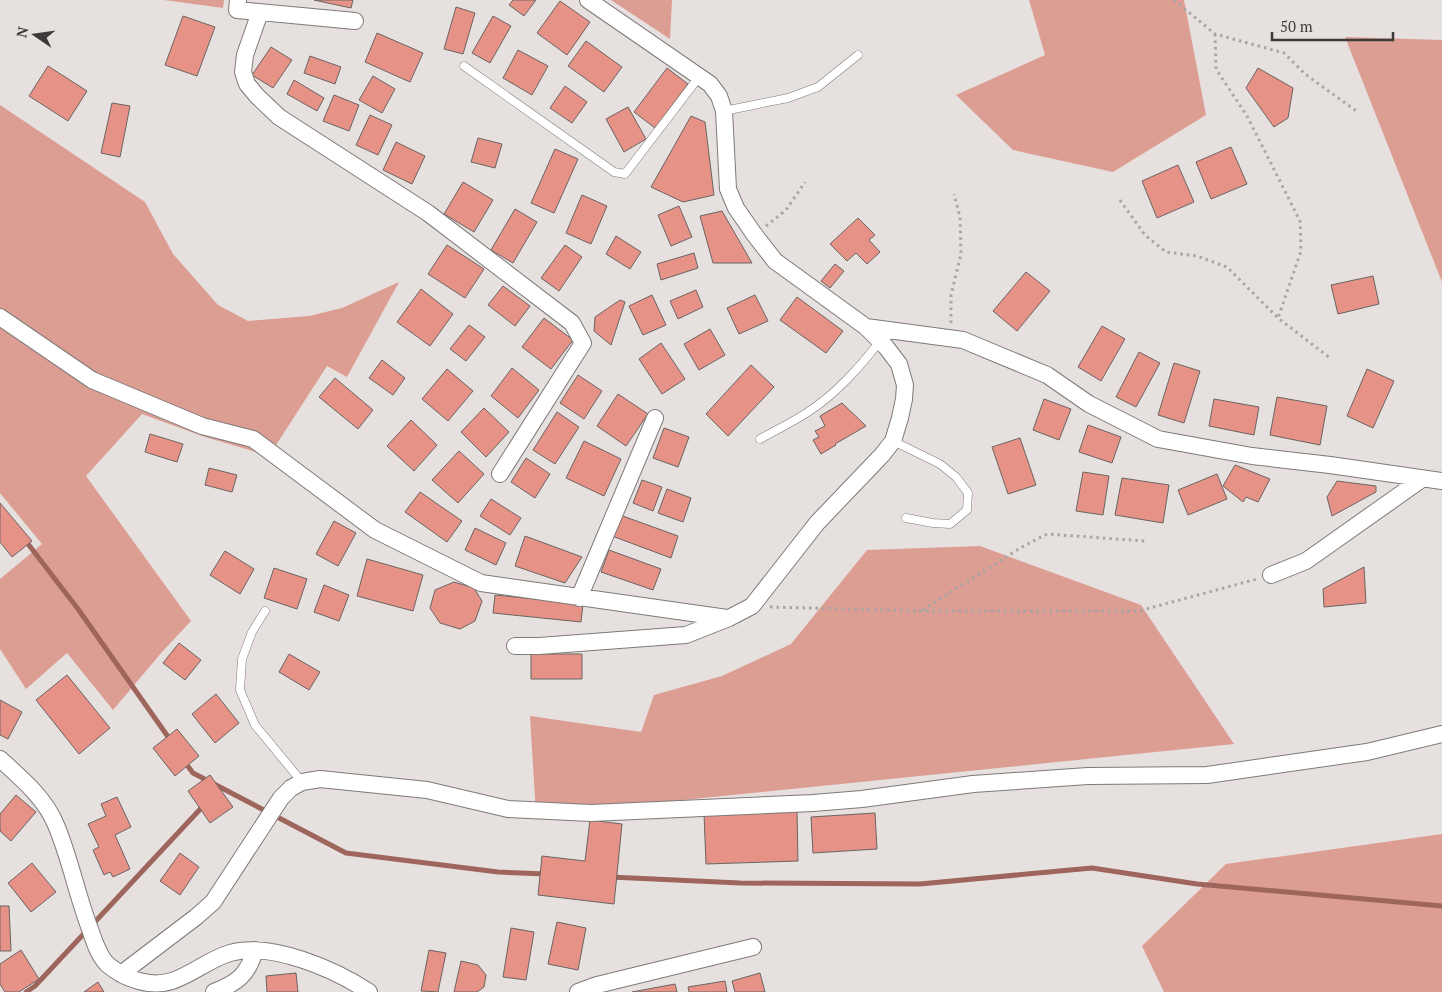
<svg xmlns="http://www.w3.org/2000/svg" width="1442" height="992" viewBox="0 0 1442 992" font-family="'PT Serif',serif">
  <rect width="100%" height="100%" fill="#e6e0df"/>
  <path fill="#dc9d93" d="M164,0H224L223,8Z
    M611,0H672L670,39Z
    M1029,0H1184L1206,115L1113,172L1013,150L956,95L1045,55Z
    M1345,37L1442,40V282Z
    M0,105L145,202L173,254L218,305L248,321L309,316L342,308L399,282L347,377L327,366L269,456L202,436L142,414L86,476L191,621L162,652L113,710L67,653L26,689L0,649V579L42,544L0,493Z
    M980,546L1141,605L1234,744L536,815L530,716L641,732L654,695L722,676L791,644L867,550Z
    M1442,834V992H1164L1142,946L1226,864Z"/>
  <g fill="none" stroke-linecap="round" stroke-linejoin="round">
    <path stroke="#9e655c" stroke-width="5" d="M25,540L78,609L171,741
      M184,761L193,773L346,853L498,872L546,874
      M610,877L740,883L920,884L1092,868L1197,884L1442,906
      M26,992L35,986L205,804"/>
  </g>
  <path fill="#e69286" stroke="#6a6463" d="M314,0H353L351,8Z
    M513,0H536L524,16L509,5Z
    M560,1L590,22L567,55L537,33Z
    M456,7L475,13L463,54L444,49Z
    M183,16L215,27L197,76L165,65Z
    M493,16L511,26L490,63L472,53Z
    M377,33L423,53L410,82L365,62Z
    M586,41L622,67L604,92L568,66Z
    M271,47L292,60L273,88L252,75Z
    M518,50L548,66L532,95L503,78Z
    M310,56L341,67L335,84L304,73Z
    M48,66L87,91L68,121L29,96Z
    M667,68L688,84L655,128L634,112Z
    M1258,68L1293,88L1288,118L1274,127L1246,88Z
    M373,76L395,89L382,113L359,100Z
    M294,80L324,98L317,111L287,94Z
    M565,86L587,102L572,123L550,108Z
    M334,95L359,105L349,131L323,121Z
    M112,103L130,106L120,157L101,153Z
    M628,107L646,139L624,152L606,119Z
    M370,115L392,125L378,155L356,145Z
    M691,116L705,122L714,195L683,202L651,187Z
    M478,138L502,144L495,168L471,162Z
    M396,142L425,156L412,184L383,170Z
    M1231,147L1247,184L1211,199L1196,162Z
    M555,149L578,159L554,213L531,203Z
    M1178,165L1194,202L1157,218L1142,181Z
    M463,182L493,200L474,232L444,214Z
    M582,195L607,206L591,244L566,233Z
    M679,206L692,237L671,246L658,215Z
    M515,209L537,222L513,263L491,250Z
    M722,211L752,263H713L700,216Z
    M858,218L875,235L869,240L880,252L867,264L856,253L847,261L830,244Z
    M616,236L641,252L630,269L606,254Z
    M447,245L484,269L465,298L428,274Z
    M565,245L582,257L559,291L541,278Z
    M694,253L698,268L661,280L657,264Z
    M835,264L844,271L830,288L821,281Z
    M1026,272L1050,291L1017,331L993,311Z
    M1373,276L1379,304L1338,314L1331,285Z
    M503,286L530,306L515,326L488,305Z
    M421,289L453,314L430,346L397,322Z
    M696,290L703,307L678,319L670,301Z
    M652,295L666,325L643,335L629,306Z
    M755,295L768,321L739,334L727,308Z
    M797,297L843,331L826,353L780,320Z
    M620,300L625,302L611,345L594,331L595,317Z
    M544,318L573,340L551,369L522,347Z
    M469,325L485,337L466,361L450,349Z
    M1102,326L1125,339L1101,381L1078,367Z
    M710,329L725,355L699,370L684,344Z
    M661,343L685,379L662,394L639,359Z
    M1139,352L1160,363L1136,407L1116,397Z
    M382,360L405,378L393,395L369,378Z
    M1174,363L1200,371L1184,423L1158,415Z
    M751,365L774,387L728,436L706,414Z
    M512,368L539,390L518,418L491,396Z
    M447,369L473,391L448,421L422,399Z
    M1367,369L1394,381L1373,428L1347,416Z
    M578,375L602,391L584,419L560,403Z
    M335,378L373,410L358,429L319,397Z
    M618,394L648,414L626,446L597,426Z
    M1277,397L1327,406L1320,445L1270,435Z
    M1044,399L1071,409L1059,440L1033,430Z
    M1214,399L1259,407L1254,435L1209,426Z
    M842,403L866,426L835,444L836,445L821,454L813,440L819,437L815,431L825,426L820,416Z
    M484,408L509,432L486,457L461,432Z
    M557,412L579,427L555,464L533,450Z
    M411,420L437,445L414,471L387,446Z
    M1088,425L1121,437L1112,463L1079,452Z
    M664,428L689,437L678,467L653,458Z
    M150,434L183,444L177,462L145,452Z
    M1020,438L1036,485L1008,494L992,447Z
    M584,441L621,459L604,496L566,478Z
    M459,451L484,474L458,503L432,480Z
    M526,458L550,474L535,498L511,482Z
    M1235,465L1270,479L1258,502L1246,497L1243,502L1223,486Z
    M209,468L237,475L232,492L205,485Z
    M1083,472L1109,476L1103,515L1076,511Z
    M1217,474L1227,499L1188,515L1178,490Z
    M1122,478L1169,485L1163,523L1115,515Z
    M642,480L662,487L653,511L633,503Z
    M1337,481L1376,486V492L1332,516L1327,497Z
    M667,489L691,498L683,522L658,513Z
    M420,492L462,521L447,542L405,512Z
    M491,499L521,518L510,535L480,516Z
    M0,503L32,541L12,557L0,542Z
    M620,515L678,536L671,558L612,536Z
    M334,521L356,533L338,566L316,554Z
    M475,528L506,543L496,565L465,550Z
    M525,536L582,557L565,583L515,566Z
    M609,550L661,569L653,590L601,572Z
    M225,551L254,569L240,594L210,575Z
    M367,559L423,575L413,611L357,596Z
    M1364,567L1366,603L1324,607L1323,589Z
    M274,568L307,579L297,609L264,598Z
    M454,582L474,588L482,601L475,621L460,629L440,623L430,608L435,590Z
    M324,585L349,595L339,621L314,612Z
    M495,595L583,604L581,622L493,613Z
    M179,643L201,660L185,680L163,663Z
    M289,654L320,672L309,690L279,672Z
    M531,654H582V679H531Z
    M67,675L110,728L79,754L36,700Z
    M216,694L239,723L215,743L192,714Z
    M0,700L22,712L8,739L0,735Z
    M177,729L199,756L175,776L153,748Z
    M210,775L233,807L210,823L188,791Z
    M16,795L36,812L11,841L0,831V814Z
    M117,797L131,827L115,835L130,869L113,877L110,872L104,875L93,850L99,847L88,824L106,816L101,804Z
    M797,811L798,861L706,864L704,814Z
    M875,813L877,849L813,853L811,817Z
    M590,820L622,824L614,904L538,895L542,856L585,861Z
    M180,853L199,867L180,895L160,881Z
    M32,863L56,892L31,912L8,883Z
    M0,906H9L11,951H0Z
    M557,922L586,928L578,970L548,964Z
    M511,928L534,932L526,980L503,977Z
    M21,950L39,979L19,992H5L0,984V964Z
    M429,950L446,953L438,992L421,991Z
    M461,961L478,965L486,975L484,987L477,992H454Z
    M296,973L298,992H267L266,976Z
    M760,973L765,992H735L732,981Z
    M725,981L727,992H689L688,987Z
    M98,982L104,992H84Z
    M675,984L677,992H632Z"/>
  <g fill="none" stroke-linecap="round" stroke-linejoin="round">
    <defs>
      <path id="lane" d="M464,66L614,172L625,174L699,77
        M724,111L788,98L818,87L858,55
        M760,439C776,430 793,422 808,412C837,393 859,368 880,341
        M893,441L940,464L956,477L968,493L967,510L950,524L933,523L906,518
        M265,611L252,632L242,659L240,690L255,725L302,782"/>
      <path id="street" d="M238,0L237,10L355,21
        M260,12L245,55L243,72L247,84L257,96L279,117L428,213L572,323L583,343L500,474
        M0,317L92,380L202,426L253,439L375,530L481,583L727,618
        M866,327L963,340L1047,375L1089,404L1158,439L1252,456L1330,465L1442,481
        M1271,575L1306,561L1422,479
        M579,598L655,418
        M515,646H539L686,635L729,618L752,606L817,523L882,455L893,441L900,418L904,399L905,385L899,364L886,347L866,327L775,261L754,234L736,208L728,189L724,111L719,96L710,84L588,0
        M0,759C21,778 45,798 56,825C70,858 77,895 90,929C94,941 98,954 106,963C110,967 115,970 118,972C124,976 132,979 139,981C177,992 197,963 230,953C271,941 336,970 369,992
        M121,974L196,917L213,902L281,798L291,788L302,782L320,779L427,790L508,809L591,813L813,803L862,799L973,784L1088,776L1207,775L1367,752L1442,734
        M214,992C237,983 248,975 255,950
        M578,992L597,985L753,947"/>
    </defs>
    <use href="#lane" stroke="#7f7979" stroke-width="9"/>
    <use href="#street" stroke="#7f7979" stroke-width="18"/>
    <path stroke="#aaa5a4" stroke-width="3" stroke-dasharray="2.5 4" stroke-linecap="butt" d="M1174,0L1215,34L1284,53L1305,74L1359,113
      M1215,34L1216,69L1247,116L1300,221L1301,251L1278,318
      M1120,200L1145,235L1166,252L1197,256L1227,267L1278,318L1330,358
      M766,226L786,210L805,182
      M951,323V295L961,254L960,217L954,194
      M770,607L921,611H1139L1257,579
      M923,610L1020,548L1047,534L1145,541"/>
    <use href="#lane" stroke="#fff" stroke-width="8"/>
    <use href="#street" stroke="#fff" stroke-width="16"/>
  </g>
  <g transform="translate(35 35) rotate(283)" stroke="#e6e0df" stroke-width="4" paint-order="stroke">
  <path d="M0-4L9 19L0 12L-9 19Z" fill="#3d3b3a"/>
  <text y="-8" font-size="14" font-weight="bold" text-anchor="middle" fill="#3d3b3a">N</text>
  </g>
  <path d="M1272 32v8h121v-8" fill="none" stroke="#3d3b3a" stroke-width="2.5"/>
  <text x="1280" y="32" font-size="15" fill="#3d3b3a" stroke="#e6e0df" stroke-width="4" paint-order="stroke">50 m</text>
</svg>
